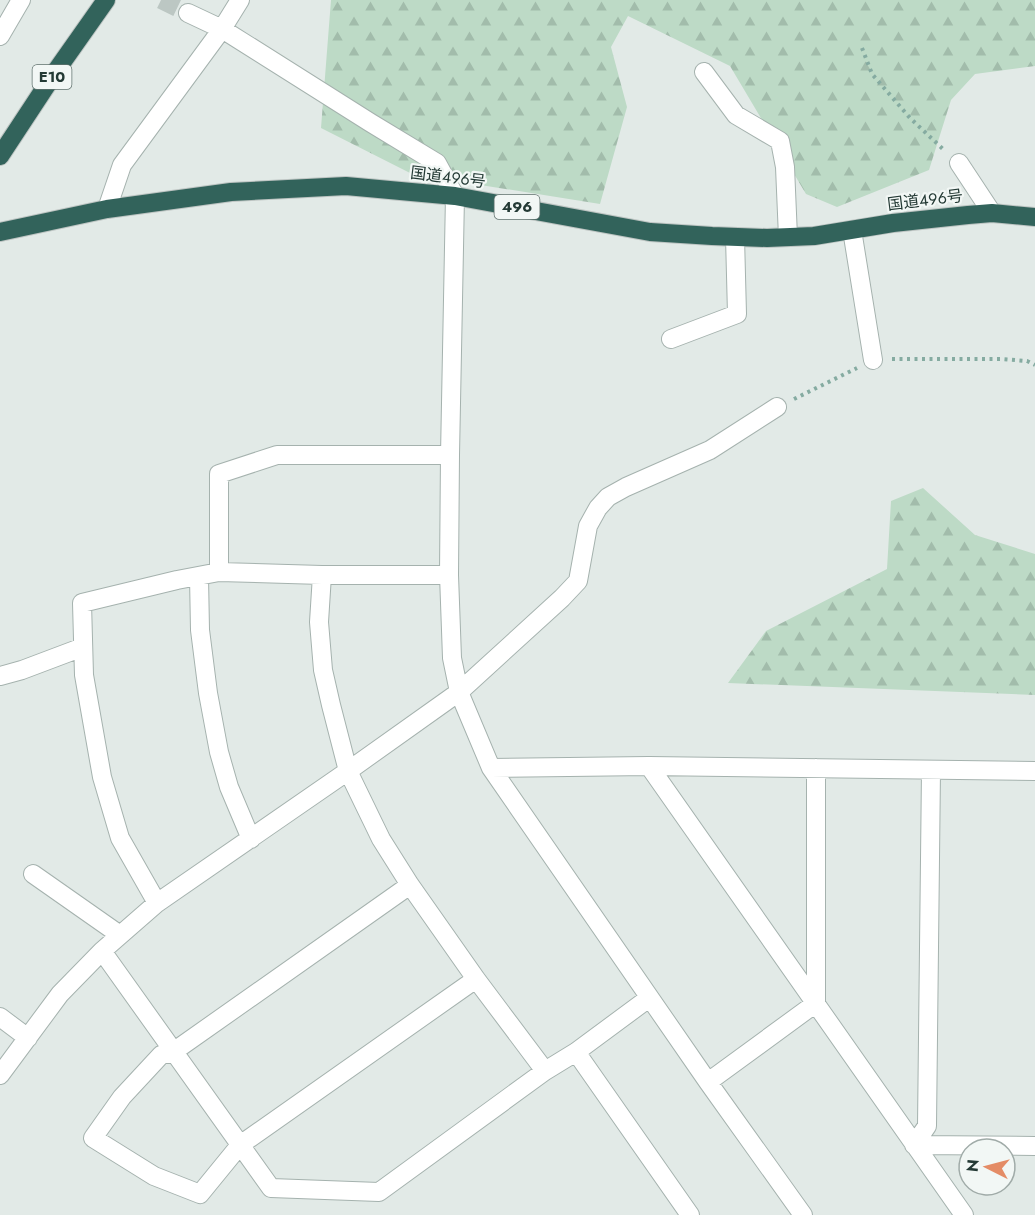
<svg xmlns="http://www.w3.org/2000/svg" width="1035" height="1215" viewBox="0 0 1035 1215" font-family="Jost,'Noto Sans JP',sans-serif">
  <defs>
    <pattern id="forest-firs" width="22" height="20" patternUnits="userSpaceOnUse" patternTransform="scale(1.5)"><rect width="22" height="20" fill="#bddac6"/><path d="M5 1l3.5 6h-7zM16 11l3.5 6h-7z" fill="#a2bcab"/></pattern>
  </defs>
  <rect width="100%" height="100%" fill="#e2eae7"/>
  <path fill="url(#forest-firs)" d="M331,0H1035V66L975,74L951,100L929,170L837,207L806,194L730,66L628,16L611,47L627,107L600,204L412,174L321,128Z
    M923,488L975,535L1035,554V695L728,683L766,631L887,569L891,501Z"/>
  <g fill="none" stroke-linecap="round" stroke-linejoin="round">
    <path stroke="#bcc7c3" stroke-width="18" stroke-dasharray="18 9" stroke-linecap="butt" d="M161,0L188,13"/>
    <defs>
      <path id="minor" d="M188,13L222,29L371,123L437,163L455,196L450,455L449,575L452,658L459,692L491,768L708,1082L803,1215
        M0,36L21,0
        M704,72L736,115L780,141L785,167L788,237
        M959,163L992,213
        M107,209L122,165L222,29L240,0
        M852,230L873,360
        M671,339L737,314L735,237
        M219,572V474L277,455H450
        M322,575L319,622L323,670L331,705L348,771L381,839L410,885L476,979L545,1071
        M199,577L200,630L208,693L219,752L229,787L251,839
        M0,676L22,670L83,647
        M649,766L964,1215
        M491,768L649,766L1035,771
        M33,874L120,935
        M410,885L173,1052L161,1055L122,1097L93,1138L154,1176L200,1194L240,1145L476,979
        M157,903L120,838L102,777L84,675L82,603L177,580L219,572L322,575H449
        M102,951L271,1188L379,1192L545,1071L576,1052L649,998
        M816,1003V768
        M0,1017L28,1038
        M576,1052L690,1215
        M0,1075L60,994L102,951L157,903L348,771L459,692L562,598L578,581L588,526L598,508L608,497L626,487L710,450L777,407
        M708,1082L816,1003
        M914,1145L927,1126L931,770
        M914,1145L1035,1146"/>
      <path id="highway" d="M0,156L56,71L106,0
        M0,232L107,209L231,192L346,186L455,196L650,232L712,236L767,238L814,236L893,223L968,215L992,213L1035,217"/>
    </defs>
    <use href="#minor" stroke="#a5b2ae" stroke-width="20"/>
    <use href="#highway" stroke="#bdc4c2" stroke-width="20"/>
    <path stroke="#85aba1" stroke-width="4" stroke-dasharray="3 4.5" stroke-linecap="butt" d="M862,48L872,74L910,118L945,151
      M892,359H1002L1027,361L1035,365
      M794,399L857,368"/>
    <use href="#minor" stroke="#fff" stroke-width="18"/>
    <use href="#highway" stroke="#32635b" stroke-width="18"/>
  </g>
  <g text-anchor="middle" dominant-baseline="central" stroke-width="4.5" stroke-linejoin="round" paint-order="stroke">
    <g fill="#f2f7f5" stroke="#62736f" stroke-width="1.5">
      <rect x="32.5" y="65" width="39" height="24" rx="4.5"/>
      <rect x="494.5" y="195" width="45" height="24" rx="4.5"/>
    </g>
    <g font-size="15" font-weight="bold" fill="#243a35">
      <text x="52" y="77">E10</text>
      <text x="517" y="207">496</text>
    </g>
    <g font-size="16" fill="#243a35" stroke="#f2f7f5">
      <text transform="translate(448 177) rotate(7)">国道496号</text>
      <text transform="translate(925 200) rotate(-7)">国道496号</text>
    </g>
  </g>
  <g transform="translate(987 1167) rotate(276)"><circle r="28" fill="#f2f7f5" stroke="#a0aba8" stroke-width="1.5"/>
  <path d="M0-4.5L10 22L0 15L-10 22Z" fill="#e48c66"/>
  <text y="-9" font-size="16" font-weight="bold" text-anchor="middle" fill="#243a35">N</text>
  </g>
</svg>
